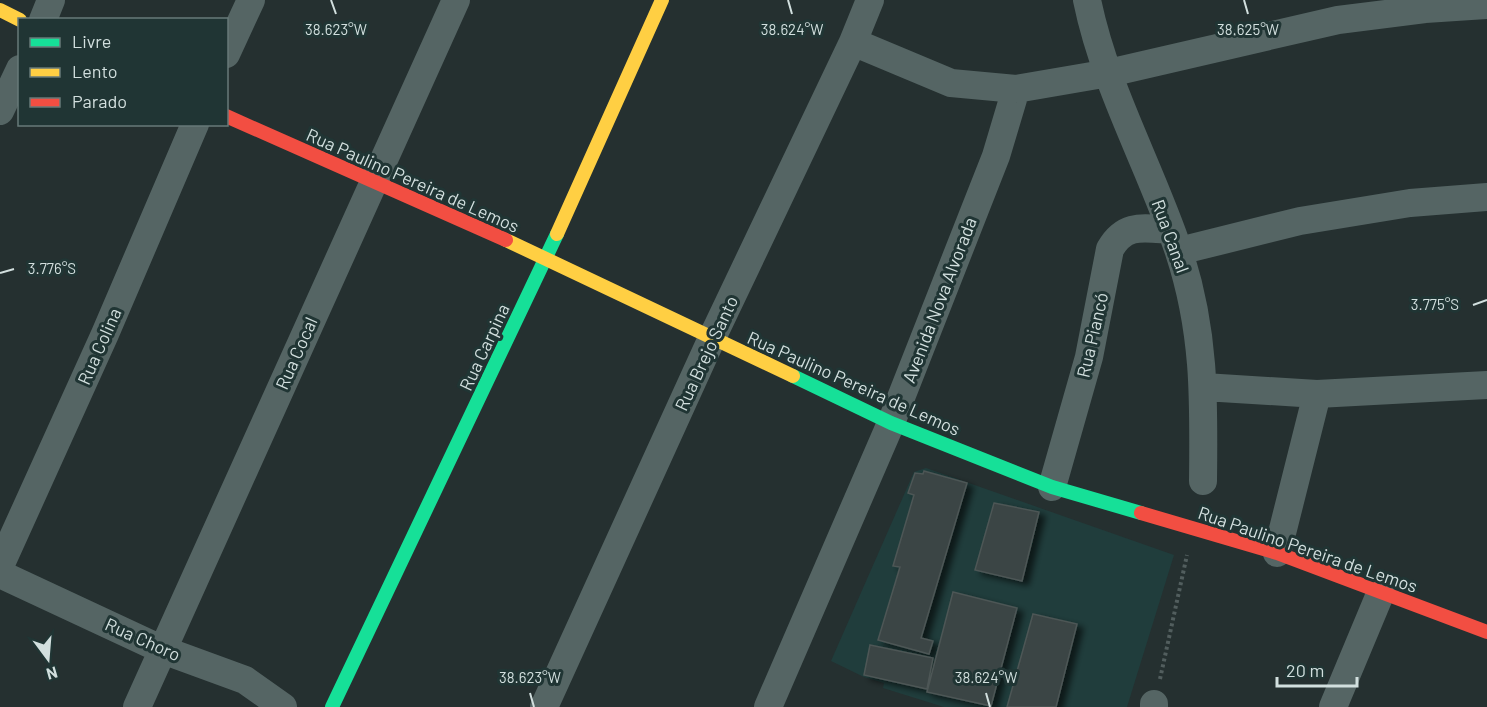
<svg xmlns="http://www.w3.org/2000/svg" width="1487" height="707" viewBox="0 0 1487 707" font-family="Barlow,sans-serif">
  <defs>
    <filter id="shadow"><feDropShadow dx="6" dy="4" stdDeviation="3" flood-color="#0009"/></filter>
  </defs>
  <rect width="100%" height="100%" fill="#253030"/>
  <path fill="#203d3c" d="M926,468L1174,555L1127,707H944L883,688L884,683L864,677L831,661L914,472Z"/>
  <path fill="#3b4444" stroke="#4d5756" stroke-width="1.5" filter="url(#shadow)" d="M924,471L967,483L921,638L933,641L929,654L878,640L900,567L893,566L914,495L908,493L915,473L923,474Z
    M994,503L1039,512L1022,581L975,570Z
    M953,592L1017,608L991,706L927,692Z
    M1033,614L1077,624L1056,707H1007Z
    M870,645L933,658L927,689L864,675Z"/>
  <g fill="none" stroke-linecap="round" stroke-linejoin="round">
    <path stroke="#525e5e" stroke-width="4" stroke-dasharray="3 3" stroke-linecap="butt" d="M1160,679L1187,555"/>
    <path stroke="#556564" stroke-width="28" d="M1087,0C1105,88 1151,168 1179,252C1205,331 1204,399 1203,481
      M43,20L51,0
      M853,42L951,83L1016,89L1109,73L1338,20L1425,9L1487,5
      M226,54L251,0
      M0,111L20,69
      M1179,251L1300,221L1410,203L1487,197
      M1204,387L1317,394L1487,385
      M1052,487L1089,357L1110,249C1125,223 1143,228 1170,230
      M1277,553L1317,394
      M0,566L105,334L195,124
      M0,574L163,650L245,680L283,707
      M137,707L456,0
      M544,707L712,338L853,42L870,0
      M768,707L891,423L996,156L1016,89
      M1154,707V704
      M1333,707L1381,592"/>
    <path stroke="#16e098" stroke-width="14" d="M793,376L891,423L1052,487L1141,513
      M332,707L557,234"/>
    <path stroke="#ffcf43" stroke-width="14" d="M0,10L20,20
      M557,234L662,0
      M506,240L793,376"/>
    <path stroke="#f24e42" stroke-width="14" d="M226,116L506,240
      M1141,513L1277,553L1487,632"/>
  </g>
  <path fill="none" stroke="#d2dfde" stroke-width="2" d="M331,0L336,14M788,0L792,14M1244,0L1248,14M0,273L14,269M1473,305L1487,300M530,693L534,707M986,693L990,707"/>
  <g text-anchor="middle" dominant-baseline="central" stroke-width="6" stroke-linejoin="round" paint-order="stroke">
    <g font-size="18" fill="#d2dfde" stroke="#203534">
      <text transform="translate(413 180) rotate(24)">Rua Paulino Pereira de Lemos</text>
      <text transform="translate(1171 236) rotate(70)">Rua Canal</text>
      <text transform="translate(939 300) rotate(-69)">Avenida Nova Alvorada</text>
      <text transform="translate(1092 335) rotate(-77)">Rua Piancó</text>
      <text transform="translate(99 346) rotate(-66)">Rua Colina</text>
      <text transform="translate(484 347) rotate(-65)">Rua Carpina</text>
      <text transform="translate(296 353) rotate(-66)">Rua Cocal</text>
      <text transform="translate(706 353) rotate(-65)">Rua Brejo Santo</text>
      <text transform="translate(854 383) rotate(24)">Rua Paulino Pereira de Lemos</text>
      <text transform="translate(1308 549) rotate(19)">Rua Paulino Pereira de Lemos</text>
      <text transform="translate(143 639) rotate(24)">Rua Choro</text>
    </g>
  </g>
  <g font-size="15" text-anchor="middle" fill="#d2dfde" stroke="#203534" stroke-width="6" stroke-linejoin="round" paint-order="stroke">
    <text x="336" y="35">38.623°W</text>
    <text x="792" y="35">38.624°W</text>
    <text x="1248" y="35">38.625°W</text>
    <text x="52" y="274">3.776°S</text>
    <text x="1435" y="310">3.775°S</text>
    <text x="530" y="683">38.623°W</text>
    <text x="986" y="683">38.624°W</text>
  </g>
  <rect x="18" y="18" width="210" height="108" fill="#203534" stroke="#677978" stroke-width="1.5"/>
  <rect x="30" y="38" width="30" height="9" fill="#16e098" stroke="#677978" stroke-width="1.5"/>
  <text x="72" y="48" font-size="18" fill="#d2dfde">Livre</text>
  <rect x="30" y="68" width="30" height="9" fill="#ffcf43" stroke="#677978" stroke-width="1.5"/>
  <text x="72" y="78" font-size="18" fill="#d2dfde">Lento</text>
  <rect x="30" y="98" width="30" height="9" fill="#f24e42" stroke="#677978" stroke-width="1.5"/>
  <text x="72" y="108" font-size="18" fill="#d2dfde">Parado</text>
  <g transform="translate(48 659) rotate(164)" stroke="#203534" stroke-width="4.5" paint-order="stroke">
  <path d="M0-4.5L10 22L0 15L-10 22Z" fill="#d2dfde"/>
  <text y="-9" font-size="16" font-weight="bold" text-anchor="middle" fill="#d2dfde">N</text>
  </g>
  <path d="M1277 677v9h80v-9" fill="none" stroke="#d2dfde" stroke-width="3"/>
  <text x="1286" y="677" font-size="18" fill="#d2dfde" stroke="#203534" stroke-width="4.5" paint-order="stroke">20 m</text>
</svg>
